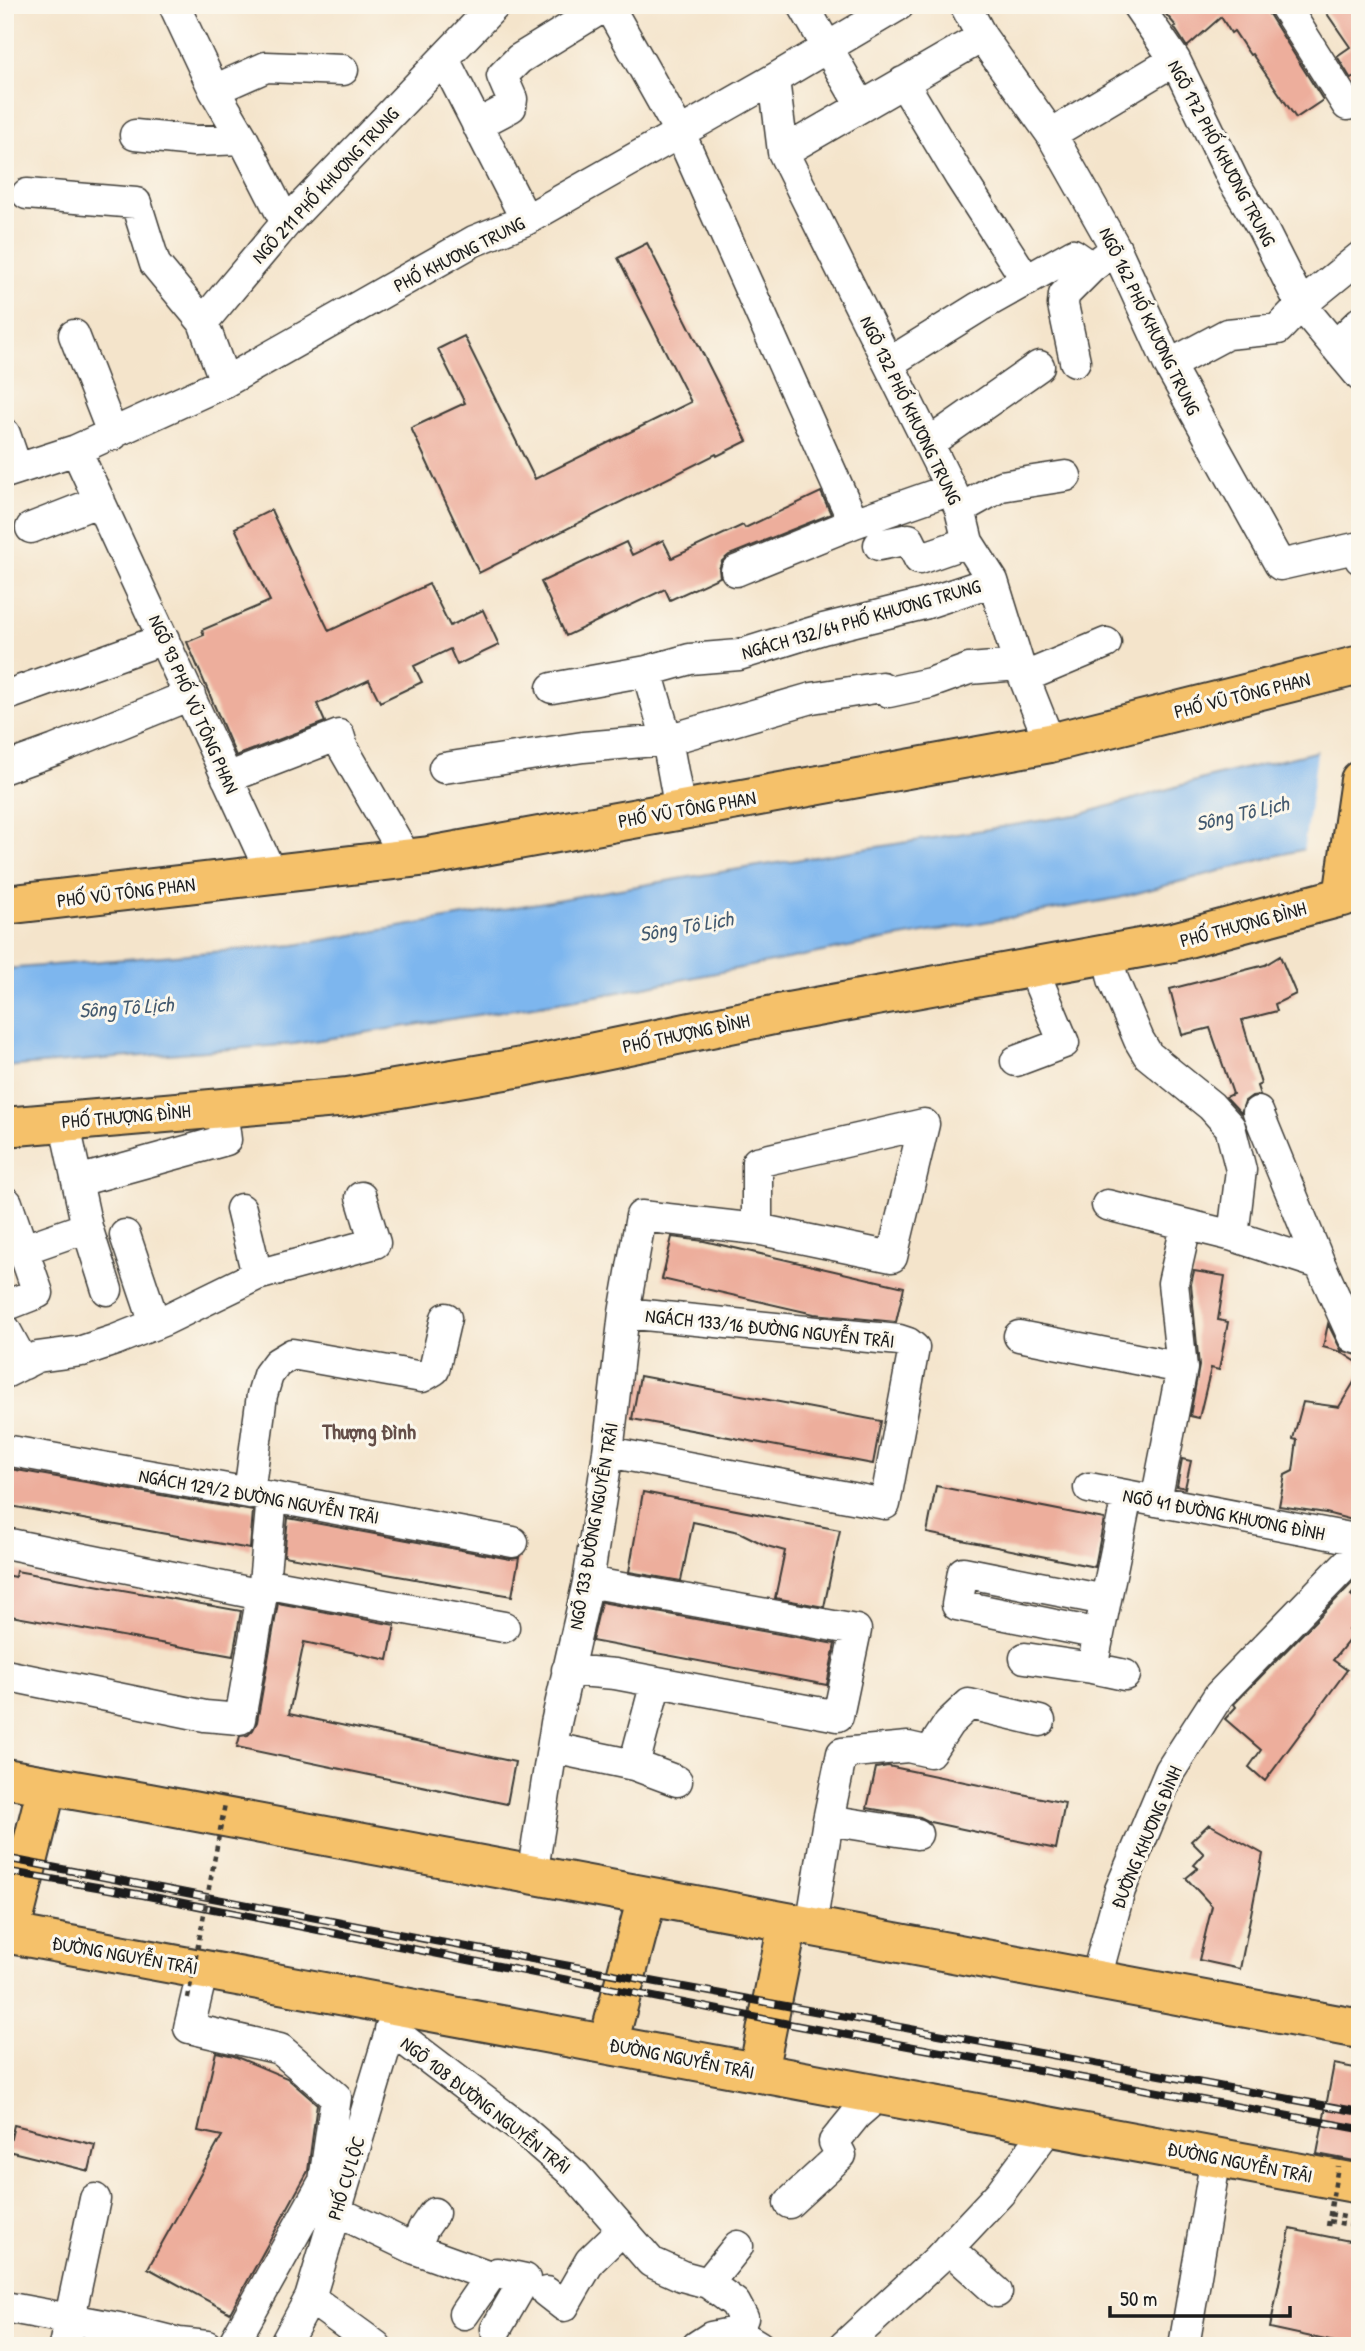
<svg xmlns="http://www.w3.org/2000/svg" width="1365" height="2351" viewBox="0 0 1365 2351" font-family="'Patrick Hand',sans-serif">
  <rect width="100%" height="100%" fill="#fbf7ec"/>
  <filter id="ink" filterUnits="userSpaceOnUse"><feTurbulence type="fractalNoise" baseFrequency=".0143" numOctaves="2"/><feDisplacementMap in="SourceGraphic" scale="14" xChannelSelector="R" yChannelSelector="G"/><feConvolveMatrix kernelMatrix="1 2 1 2 8 2 1 2 1" color-interpolation-filters="sRGB"/></filter>
  <filter id="wash" filterUnits="userSpaceOnUse"><feTurbulence type="fractalNoise" baseFrequency=".00686" numOctaves="4" result="noise"/><feDisplacementMap in="SourceGraphic" scale="28" xChannelSelector="R" yChannelSelector="G"/><feGaussianBlur stdDeviation="1.57" result="paint"/><feColorMatrix in="noise" values="0 0 0 0 0 0 0 0 0 0 0 0 0 0 0 0 0 1.4 0 .05"/><feComposite in="paint" operator="in"/></filter>
  <g filter="url(#wash)">
    <rect width="100%" height="100%" fill="#f4e4cb"/>
    <path fill="#7db6ee" stroke="#4c6985" stroke-width="2" d="M1360,741V837L1283,854L1119,898L884,940L609,994L294,1044L5,1067V969L295,945L690,877L1082,814L1210,777Z"/>
    <path fill="#f4e4cb" d="M1360,738V840L1303,853L1318,747Z"/>
    <g id="blocks">
      <path fill="#edae9c" d="M1158,5H1267L1269,14L1323,100L1296,118L1252,54L1250,55L1234,31L1231,33L1221,17L1187,47L1174,27L1176,26Z
        M1321,5H1360V74L1351,79L1337,56L1350,47Z
        M647,243L747,441L717,456L716,454L479,573L411,428L465,403L438,349L464,336L535,479L691,402L618,258Z
        M821,492L831,514L729,555L722,561L719,569L720,577L670,600L665,589L566,636L541,582L626,542L632,555L663,540L672,558L743,525L745,528Z
        M271,510L329,631L429,584L450,626L483,610L499,645L457,665L450,649L414,666L422,682L380,702L369,680L317,704L325,722L236,756L187,642L204,635L202,630L270,601L235,528Z
        M1280,956L1296,994L1275,1004L1277,1011L1242,1020L1261,1084L1257,1086L1260,1095L1252,1096L1245,1101L1241,1113L1226,1097L1233,1094L1210,1028L1182,1035L1170,989L1265,965Z
        M672,1237L704,1241L904,1287L896,1322L814,1314L662,1279Z
        M1194,1271L1225,1276L1218,1320L1228,1322L1219,1370L1211,1368L1199,1418L1190,1416L1199,1366L1191,1284Z
        M1328,1324L1341,1350L1360,1356V1364L1341,1352L1323,1347Z
        M1360,1372V1522L1326,1513L1279,1506L1285,1475L1293,1471L1297,1440L1293,1439L1303,1402L1339,1407Z
        M640,1376L881,1421L873,1464L632,1419Z
        M1182,1459L1191,1461L1185,1488L1177,1486Z
        M5,1468L253,1511L250,1549L5,1505Z
        M936,1486L1104,1519L1095,1567L927,1533Z
        M643,1492L840,1530L824,1607L775,1598L785,1551L767,1546L739,1532L693,1522L681,1581L629,1572Z
        M288,1518L510,1559L519,1558L512,1596L284,1556Z
        M16,1571L241,1611L233,1656L5,1615V1575L15,1577Z
        M1360,1575V1585L1351,1595L1360,1602V1617L1349,1630L1354,1634L1333,1660L1347,1670L1265,1781L1249,1767L1261,1750L1225,1719L1236,1707L1234,1704Z
        M601,1602L835,1644L827,1685L592,1641Z
        M278,1603L395,1625L388,1660L304,1642L289,1714L515,1762L507,1804L237,1747L240,1736L248,1735L253,1730L257,1722Z
        M888,1766L1065,1803L1056,1849L930,1822L920,1817L867,1808L876,1768Z
        M1209,1824L1263,1854L1240,1969L1199,1960L1212,1906L1186,1878L1198,1868L1194,1865L1204,1854L1191,1841Z
        M216,2052L234,2056L287,2078L317,2104L308,2171L230,2313L148,2268L222,2136L198,2131Z
        M1334,2064L1360,2069V2162L1317,2154Z
        M14,2125L95,2145L89,2171L8,2151Z
        M1290,2229L1360,2243V2346H1335V2342L1270,2328Z"/>
    </g>
  </g>
  <g filter="url(#ink)">
    <use href="#blocks" fill-opacity="0" stroke="#3c3a36" stroke-width="2"/>
    <g fill="none" stroke-linecap="round" stroke-linejoin="round">
      <defs>
        <path id="minor" d="M174,5L214,90L243,139L286,223
          M608,5L680,133L854,523
          M803,5L861,106
          M965,5L982,37L1051,134L1116,249L1169,365L1280,565L1355,548L1360,559
          M1137,5L1175,60L1234,182L1262,228L1301,305L1360,376
          M1284,5L1347,105
          M444,59L526,220
          M774,79L783,152L951,489L960,509L968,542L993,581L1019,665L1050,743
          M903,82L960,177L1027,281
          M214,90L266,67L343,70
          M477,125L511,107L512,99L502,76L519,59L607,5
          M1051,134L1175,60
          M135,135L194,141L243,139
          M783,152L982,37
          M27,194L136,203L155,264L203,322
          M74,335L113,435
          M1335,346L1360,322
          M1075,361L1063,305L1064,295L1092,267
          M889,363L979,307L1073,254L1092,267L1116,249
          M1169,365L1227,334L1278,329L1301,305L1360,257
          M225,382L203,322L286,223L495,5
          M5,434L17,469
          M929,443L1039,366
          M76,450L272,875
          M5,473L76,450L225,382L474,241L526,220L774,79L899,5
          M960,509L1001,486L1066,476
          M31,528L100,501
          M879,545L909,539L919,559L968,542
          M736,571L854,523L951,489
          M647,671L667,740L680,810
          M1025,677L1106,643
          M552,688L647,671L690,659L739,655L823,629L924,604L993,581
          M5,696L164,639
          M5,768L55,750L190,695
          M444,768L583,747L667,740L812,698L882,687L889,692L930,683L969,669L1019,665
          M227,778L339,735L343,748L407,859
          M1108,955L1113,979L1139,1040L1148,1055L1211,1106L1230,1127L1241,1170L1233,1236
          M1016,1061L1064,1043L1033,969
          M1258,1112L1320,1264
          M64,1121L87,1227L107,1290
          M78,1181L226,1140L222,1109
          M5,1204L7,1203L38,1293L5,1306
          M1107,1205L1233,1236L1320,1264L1353,1337L1360,1339
          M241,1209L257,1275
          M125,1235L155,1324
          M24,1249L87,1227
          M5,1329L24,1364
          M1019,1336L1182,1368L1156,1501
          M1182,1368L1173,1283L1186,1226
          M5,1373L37,1357L82,1351L115,1340L165,1320L257,1275L375,1243L361,1197
          M5,1450L272,1497L513,1542
          M608,1452L885,1504L914,1348L908,1343L899,1340L624,1313
          M1089,1488L1360,1540
          M249,1493L262,1395L268,1375L277,1363L292,1354L422,1377L434,1370L446,1318
          M5,1543L262,1595
          M264,1583L504,1627
          M1099,1634L957,1605L963,1572L1105,1600
          M1025,1658L1092,1668
          M567,1670L615,1674L838,1716L856,1630L588,1582
          M5,1675L205,1716L240,1719L264,1583L272,1497
          M1125,1675L1092,1668L1127,1496
          M553,1748L634,1765L677,1781
          M634,1765L656,1682
          M828,1820L917,1834
          M532,1876L556,1723L588,1582L608,1452L624,1313L641,1216L757,1229L892,1257L924,1124L757,1162V1229
          M811,1927L828,1820L842,1753L908,1747L930,1752L949,1723L969,1704L1040,1721
          M203,1969L189,2028L280,2049L336,2097L324,2181L232,2346
          M1092,1979L1098,1971L1120,1890L1170,1771L1219,1695L1360,1550
          M390,2029L524,2131L576,2176L651,2262L682,2276L708,2283L735,2303L743,2318L736,2332
          M789,2203L841,2155L834,2142L856,2115L879,2095
          M336,2211L415,2249L490,2276L497,2273L525,2279L496,2329
          M948,2248L997,2292
          M415,2249L423,2229L434,2213
          M708,2283L738,2246
          M546,2292L564,2306L590,2261L622,2230
          M310,2298L376,2346
          M5,2307L119,2328L179,2343L207,2346
          M464,2314L490,2276
          M736,2332L759,2346
          M64,2346L95,2199
          M284,2346L310,2298L396,2012
          M697,2346L711,2337L736,2332
          M844,2346L938,2259L1000,2193L1050,2126
          M1184,2346L1216,2157"/>
        <path id="major" d="M1343,897L1360,780
          M5,905L429,856L1050,743L1360,665
          M5,1127L348,1097L522,1067L783,1013L1173,942L1360,892
          M5,1778L149,1803L1360,2029
          M5,1933L1360,2184
          M10,1934L47,1786
          M608,2044L647,1897
          M758,2072L788,1923"/>
      </defs>
      <use href="#minor" stroke="#3c3a36" stroke-width="33"/>
      <use href="#major" stroke="#3c3a36" stroke-width="42"/>
      <path stroke="#3c3a36" stroke-width="4.5" stroke-dasharray="5 5" stroke-linecap="butt" d="M1330,2214L1360,2220
        M1329,2221L1360,2227"/>
      <use href="#minor" stroke="#fff" stroke-width="30"/>
      <use href="#major" stroke="#f5c16b" stroke-width="38"/>
      <defs>
        <path id="rail" d="M5,1858L440,1942L1360,2112
          M5,1871L143,1895L794,2025L1360,2129"/>
      </defs>
      <use href="#rail" stroke="#1c1c1c" stroke-width="8"/>
      <use href="#rail" stroke="#fbf7ec" stroke-width="5" stroke-dasharray="16" stroke-linecap="butt"/>
      <path stroke="#3c3a36" stroke-width="4.5" stroke-dasharray="5 5" stroke-linecap="butt" d="M188,1998L225,1804
        M1328,2226L1338,2166"/>
    </g>
  </g>
  <g text-anchor="middle" dominant-baseline="central" stroke-width="6" stroke-linejoin="round" paint-order="stroke">
    <g font-size="19" fill="#1c1c1c" stroke="#fbf7ec">
      <text transform="translate(1222 153) rotate(62)">NGÕ 172 PHỐ KHƯƠNG TRUNG</text>
      <text transform="translate(325 185) rotate(-47)">NGÕ 211 PHỐ KHƯƠNG TRUNG</text>
      <text transform="translate(459 254) rotate(-27)">PHỐ KHƯƠNG TRUNG</text>
      <text transform="translate(1150 321) rotate(64)">NGÕ 162 PHỐ KHƯƠNG TRUNG</text>
      <text transform="translate(911 410) rotate(64)">NGÕ 132 PHỐ KHƯƠNG TRUNG</text>
      <text transform="translate(861 619) rotate(-16)">NGÁCH 132/64 PHỐ KHƯƠNG TRUNG</text>
      <text transform="translate(1242 695) rotate(-14)">PHỐ VŨ TÔNG PHAN</text>
      <text transform="translate(194 704) rotate(66)">NGÕ 93 PHỐ VŨ TÔNG PHAN</text>
      <text transform="translate(687 809) rotate(-10)">PHỐ VŨ TÔNG PHAN</text>
      <text transform="translate(126 892) rotate(-7)">PHỐ VŨ TÔNG PHAN</text>
      <text transform="translate(1243 924) rotate(-15)">PHỐ THƯỢNG ĐÌNH</text>
      <text transform="translate(686 1033) rotate(-12)">PHỐ THƯỢNG ĐÌNH</text>
      <text transform="translate(126 1116) rotate(-5)">PHỐ THƯỢNG ĐÌNH</text>
      <text transform="translate(770 1328) rotate(6)">NGÁCH 133/16 ĐƯỜNG NGUYỄN TRÃI</text>
      <text transform="translate(259 1496) rotate(10)">NGÁCH 129/2 ĐƯỜNG NGUYỄN TRÃI</text>
      <text transform="translate(1224 1514) rotate(11)">NGÕ 41 ĐƯỜNG KHƯƠNG ĐÌNH</text>
      <text transform="translate(593 1526) rotate(-80)">NGÕ 133 ĐƯỜNG NGUYỄN TRÃI</text>
      <text transform="translate(1146 1837) rotate(-67)">ĐƯỜNG KHƯƠNG ĐÌNH</text>
      <text transform="translate(125 1955) rotate(10)">ĐƯỜNG NGUYỄN TRÃI</text>
      <text transform="translate(682 2058) rotate(11)">ĐƯỜNG NGUYỄN TRÃI</text>
      <text transform="translate(486 2105) rotate(38)">NGÕ 108 ĐƯỜNG NGUYỄN TRÃI</text>
      <text transform="translate(1240 2162) rotate(11)">ĐƯỜNG NGUYỄN TRÃI</text>
      <text transform="translate(346 2178) rotate(-73)">PHỐ CỰ LỘC</text>
    </g>
    <g font-size="21" font-style="italic" fill="#435a70" stroke="#fbf7ec">
      <text transform="translate(1242 813) rotate(-13)">Sông Tô Lịch</text>
      <text transform="translate(686 926) rotate(-10)">Sông Tô Lịch</text>
      <text transform="translate(126 1007) rotate(-4)">Sông Tô Lịch</text>
    </g>
    <g font-size="21" font-weight="bold" fill="#654f49" stroke="#fbf7ec">
      <text x="369" y="1431">Thượng Đình</text>
    </g>
  </g>
  <rect width="1365" height="2351" fill="none" stroke="#fbf7ec" stroke-width="28"/>
  <path d="M1110 2306v10h180v-10" fill="none" stroke="#1c1c1c" stroke-width="3.5"/>
  <text x="1120" y="2306" font-size="21" fill="#1c1c1c" stroke="#fbf7ec" stroke-width="5" paint-order="stroke">50 m</text>
</svg>
